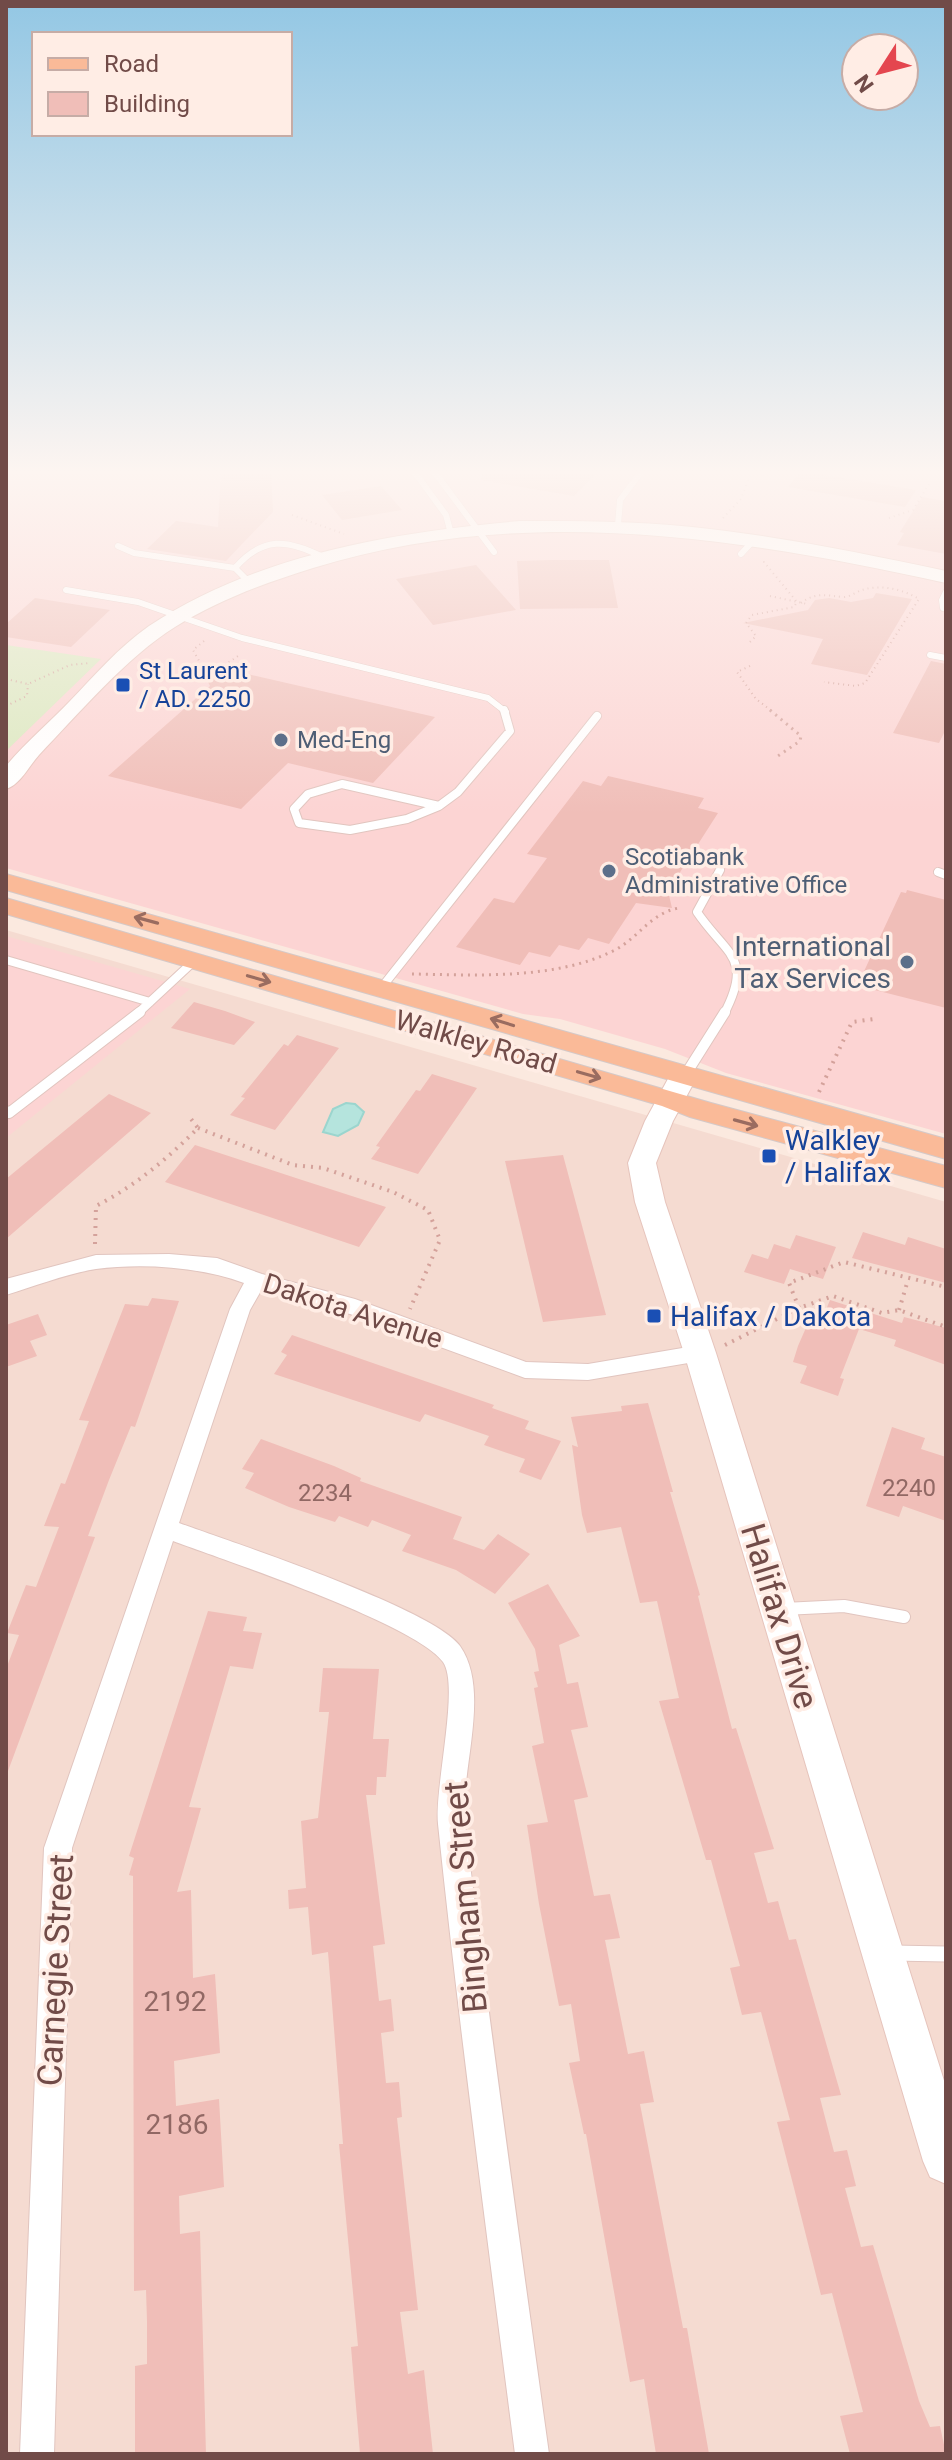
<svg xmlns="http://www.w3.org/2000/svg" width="952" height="2460" viewBox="0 0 952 2460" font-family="Roboto,sans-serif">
  <rect width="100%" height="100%" fill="#fbe9df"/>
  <path fill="#f5dbd1" d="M6,930L946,1202V2454H6Z"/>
  <path fill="#fcd4d3" d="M6,470H908L946,476V1134L726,1073L665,1049L560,1019L523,1014L6,868Z
    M6,936L190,989L6,1138Z"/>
  <path fill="#dbe8bf" d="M6,645L101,659L6,751Z"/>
  <path fill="#b5e4dd" stroke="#9bd5ce" stroke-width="2" d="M346,1103L355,1104L364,1112L358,1125L338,1136L323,1132L333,1109Z"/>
  <path fill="#f0beb8" d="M221,470H271L273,512L243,543L226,561L147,549L176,521L218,527Z
    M482,470H600L574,496L481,480Z
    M801,471L916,490L905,507L788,487Z
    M381,486L402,510L342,520L322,495Z
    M922,497L946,501V554L897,545L904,533L900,532Z
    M551,560H609L618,608L520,609L517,561Z
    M476,565L516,610L433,625L396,579Z
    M876,593L912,599L867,675L811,664L823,639L743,623L808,610L815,600L829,598L851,602L873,598Z
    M35,598L110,610L71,647L6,637V624Z
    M931,661L946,664V729L939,743L893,733Z
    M226,667L247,674L435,717L373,783L288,763L241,809L108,776L210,686L208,682Z
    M608,776L704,798L698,808L718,813L668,891L672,908L636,903L609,944L588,938L579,950L559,945L550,957L529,952L520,965L456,947L494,898L514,903L547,858L527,854L583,781L601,786Z
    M907,890L946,900V1008L863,987L865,983L859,982L901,892L906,893Z
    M194,1002L225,1011L255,1022L234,1045L171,1028Z
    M297,1035L339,1048L275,1130L230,1115L245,1098L241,1097L284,1044L288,1046Z
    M432,1074L477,1088L418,1174L371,1159L380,1147L376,1146L416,1090L420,1091Z
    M109,1094L151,1113L6,1239V1179Z
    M195,1145L302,1180L386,1207L359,1247L165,1182Z
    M563,1155L606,1315L543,1322L505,1161Z
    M863,1232L905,1245L908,1237L946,1249V1283L852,1258Z
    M796,1235L836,1247L823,1279L790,1269L784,1284L744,1272L752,1254L768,1259L774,1244L790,1249Z
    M152,1298L179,1301L135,1427L131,1426L109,1480L88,1536L95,1537L8,1771L6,1770V1669L19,1635L7,1633L26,1585L36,1587L59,1527L44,1526L61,1483L65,1484L89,1421L79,1420L125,1304L148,1306Z
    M830,1300L902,1323L904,1317L946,1328V1365L894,1346L896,1340L859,1329L840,1378L844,1379L838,1396L800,1383L807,1366L793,1362L798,1346L812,1314L823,1317Z
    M38,1314L47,1335L30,1341L37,1356L6,1367V1325Z
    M292,1335L494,1405L492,1408L529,1421L525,1429L561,1441L541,1480L519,1472L525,1459L484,1445L489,1436L425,1414L420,1422L274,1374L287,1355L281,1352Z
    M648,1403L673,1492H670L700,1595L698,1596L732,1729L736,1728L774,1849L754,1853L768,1903L778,1901L789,1940L796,1939L841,2095L820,2098L834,2152L847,2150L856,2186L845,2188L861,2247L873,2245L919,2401L930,2427L940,2426L946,2454H850L840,2416L863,2412L832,2293L821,2295L794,2188L777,2122L790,2120L761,2012L742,2015L730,1968L740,1966L711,1860H706L659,1701L679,1698L657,1601L640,1603L621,1527L587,1533L582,1515L572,1445L578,1447L571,1417L622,1411L621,1406Z
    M892,1427L925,1438L921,1449L946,1457V1521L903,1506L899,1517L866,1506Z
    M261,1439L334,1466L361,1478L360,1481L462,1517L453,1539L484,1550L498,1534L530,1554L495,1594L456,1570L402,1551L411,1535L372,1520L368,1527L339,1516L335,1522L289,1507L245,1488L254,1473L242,1469Z
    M548,1584L580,1636L559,1645L567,1684L578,1682L588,1727L571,1730L588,1797L574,1800L594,1896L610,1894L620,1938L605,1940L628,2054L644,2051L654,2102L640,2104L683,2328H687L709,2454H656L644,2379L630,2382L586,2134H584L569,2063L580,2061L571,2004L559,2006L539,1904L527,1825L548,1822L532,1746L544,1743L534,1688L538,1687L534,1672L539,1671L535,1649L508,1603Z
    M208,1611L247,1617L243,1631L262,1633L253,1669L230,1666L189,1807L201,1808L177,1892L191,1890L193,1978L215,1974L220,2053L174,2061L176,2106L219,2099L224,2187L179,2196L180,2234L200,2231L206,2454H135V2366L147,2364V2321L146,2290L134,2291L133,1876L129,1875L134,1858L129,1856Z
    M323,1668L379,1669L373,1739H389L386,1777H377L376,1795H366L385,1944L373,1946L379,2001L391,1999L394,2031L381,2033L386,2083L399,2082L402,2117L397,2118L418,2310L400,2312L408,2374L424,2370L433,2454H360L351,2347L358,2346L339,2144H343L328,1952L312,1955L308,1907L289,1909L288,1890L306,1888L301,1821L318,1818L329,1712H319Z"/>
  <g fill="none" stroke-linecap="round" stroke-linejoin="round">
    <defs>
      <path id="lane-far4" d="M413,470L446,515L450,530
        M433,470L494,552
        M618,525L620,500L642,471
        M118,546L134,553L235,568
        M741,554L753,541
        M250,583L235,568C263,536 287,539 323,557
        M66,590L138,602L242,638L488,698L506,712
        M943,608L942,600L946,592
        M930,655L946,658"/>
      <path id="lane-far3" d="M342,784L439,806L407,819L350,830L299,823L294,809L308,794Z
        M439,806L458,792L510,731L504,710
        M720,870L697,912C726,955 754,957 724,1014
        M938,872L946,875
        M6,960L150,1002
        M382,987L597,716
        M137,1014L194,961"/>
      <path id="lane-far2" d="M684,1077L725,1012
        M6,1111L9,1113L140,1012"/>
      <path id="lane-far1" d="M784,1609L844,1606L904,1617"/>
      <path id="lane" d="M892,1953L946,1954"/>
      <path id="street" d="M169,1254L217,1258L262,1274L355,1299L526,1362L588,1364L700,1345L708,1347L711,1353L708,1359L700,1361L588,1380L525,1378L350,1314L262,1289L250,1310L179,1523C232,1542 434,1609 460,1646C492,1692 459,1772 465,1825C491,2035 520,2244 549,2454H515C488,2244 460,2034 438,1824C434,1788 460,1686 443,1662C416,1624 224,1560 173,1541L72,1848L54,2454H20L44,1848L230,1309L244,1283C201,1267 143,1263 96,1269C66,1274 35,1286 6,1295V1279L96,1255Z"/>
      <path id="secondary" d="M520,521C578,521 635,521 692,527C778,536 862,553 946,571V583C738,537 521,503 313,568C265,583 218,600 175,627C128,656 78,714 39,755C29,766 20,785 6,789V766C25,743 49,723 70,701C95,675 119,647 149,626C258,554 394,532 520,521Z
        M683,1068L693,1071L697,1077L673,1121L656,1163L665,1202L716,1353L946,2087V2184L930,2177L923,2161L684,1353L635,1202L628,1163L645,1121L669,1077L673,1071Z"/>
      <path id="primary" d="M6,874L946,1139V1159L6,890Z
        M6,898L711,1103L946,1166V1188L690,1117L662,1106L6,914Z"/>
    </defs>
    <use href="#lane-far4" stroke="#e1c5bf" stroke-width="7"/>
    <use href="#lane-far3" stroke="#e1c5bf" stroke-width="10"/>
    <use href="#lane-far2" stroke="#e1c5bf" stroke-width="12"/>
    <use href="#lane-far1" stroke="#e1c5bf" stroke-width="14"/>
    <use href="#lane" stroke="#e1c5bf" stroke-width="17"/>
    <use href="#street" stroke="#e1c5bf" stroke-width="2"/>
    <use href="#secondary" stroke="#e6c4bc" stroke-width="2"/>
    <use href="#primary" stroke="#d4c9c8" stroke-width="2"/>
    <path stroke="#d4a29b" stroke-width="2" stroke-dasharray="1 4" stroke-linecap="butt" d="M292,515L344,534
      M723,518L741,499L752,470
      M889,518L913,510L929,484
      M770,596L807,604
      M801,603C817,591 827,596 844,597C850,597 856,592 862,590C881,584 902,589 919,599L865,683L856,686L824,682
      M204,641L193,650L203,668L213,673L241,654
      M750,642L756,636L746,623L752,615L794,607L797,602L764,562L766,559
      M750,666L737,672L756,699L773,712
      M6,679L28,684L70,665L90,663
      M6,706L27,696L28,684"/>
    <path stroke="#d4a29b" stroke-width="3" stroke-dasharray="2 5" stroke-linecap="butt" d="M770,710L801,736L800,741L775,758
      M412,974C476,975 554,980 613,951C638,939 650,913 679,908"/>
    <path stroke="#d4a29b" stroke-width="4" stroke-dasharray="2 6" stroke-linecap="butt" d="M819,1092L852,1022L874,1019
      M198,1128L293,1165L323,1168L393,1192L428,1210L440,1240L410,1309
      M95,1244L96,1206C135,1186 167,1159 198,1128L191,1119
      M799,1308L789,1283L844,1262L946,1287
      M899,1310L908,1280
      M725,1345L799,1308L833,1296L882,1313L899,1310L946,1327"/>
    <use href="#lane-far4" stroke="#fff" stroke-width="6"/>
    <use href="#lane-far3" stroke="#fff" stroke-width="8"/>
    <use href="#lane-far2" stroke="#fff" stroke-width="10"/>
    <use href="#lane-far1" stroke="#fff" stroke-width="12"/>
    <use href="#lane" stroke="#fff" stroke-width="15"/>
    <use href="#street" fill="#fff" fill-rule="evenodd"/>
    <use href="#secondary" fill="#fff" fill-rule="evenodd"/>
    <use href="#primary" fill="#faba98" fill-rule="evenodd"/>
  </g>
  <defs><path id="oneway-shaft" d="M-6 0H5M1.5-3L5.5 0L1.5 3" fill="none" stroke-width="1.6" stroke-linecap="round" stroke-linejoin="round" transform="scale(2)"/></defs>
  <g stroke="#9a6c60">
    <use href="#oneway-shaft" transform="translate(146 920) rotate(-165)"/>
    <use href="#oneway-shaft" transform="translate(259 979) rotate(16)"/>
    <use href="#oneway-shaft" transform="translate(502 1022) rotate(-163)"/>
    <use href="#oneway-shaft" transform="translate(589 1075) rotate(16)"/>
    <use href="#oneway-shaft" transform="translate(746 1123) rotate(15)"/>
  </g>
  <linearGradient id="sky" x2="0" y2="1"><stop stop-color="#93c7e4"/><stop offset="0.58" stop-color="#fdf5f1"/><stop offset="1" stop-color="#fdf5f1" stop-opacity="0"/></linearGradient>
  <rect width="952" height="814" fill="url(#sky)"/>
  <g fill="#1a4fb4" stroke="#ffede5" stroke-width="3">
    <rect x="115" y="677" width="16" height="16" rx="4"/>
    <rect x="761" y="1148" width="16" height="16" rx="4"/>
    <rect x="646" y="1308" width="16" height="16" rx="4"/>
  </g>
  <g fill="#5c6f8a" stroke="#ffede5" stroke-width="3">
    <circle cx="281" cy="740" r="8"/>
    <circle cx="609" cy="871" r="8"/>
    <circle cx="907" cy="962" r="8"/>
  </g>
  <g text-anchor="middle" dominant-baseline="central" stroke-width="7" stroke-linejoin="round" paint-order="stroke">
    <g font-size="24" fill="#164399" stroke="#ffede5" text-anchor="start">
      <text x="139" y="671">St Laurent<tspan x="139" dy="28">/ AD. 2250</tspan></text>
    </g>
    <g font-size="24" fill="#4e5e75" stroke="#ffede5" text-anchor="start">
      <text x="297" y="740">Med-Eng</text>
      <text x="625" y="857">Scotiabank<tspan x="625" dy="28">Administrative Office</tspan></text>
    </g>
    <g font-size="24" fill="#916864">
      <text x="909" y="1488">2240</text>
      <text x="325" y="1493">2234</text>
    </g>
    <g font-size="28" fill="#4e5e75" stroke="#ffede5" text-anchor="end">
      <text x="891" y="946">International<tspan x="891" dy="32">Tax Services</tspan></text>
    </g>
    <g font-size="28" fill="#714b48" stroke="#ffede5">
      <text transform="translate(476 1042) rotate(16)">Walkley Road</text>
      <text transform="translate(353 1311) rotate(18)">Dakota Avenue</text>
    </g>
    <g font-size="28" fill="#164399" stroke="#ffede5" text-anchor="start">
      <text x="785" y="1140">Walkley<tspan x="785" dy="32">/ Halifax</tspan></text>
      <text x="670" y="1316">Halifax / Dakota</text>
    </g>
    <g font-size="28" fill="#916864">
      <text x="175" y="2001">2192</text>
      <text x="177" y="2124">2186</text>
    </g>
    <g font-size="34" fill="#714b48" stroke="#ffede5">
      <text transform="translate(780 1616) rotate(73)">Halifax Drive</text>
      <text transform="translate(465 1897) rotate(-95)">Bingham Street</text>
      <text transform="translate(55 1970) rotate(-87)">Carnegie Street</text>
    </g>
  </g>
  <rect width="952" height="2460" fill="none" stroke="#714b48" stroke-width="16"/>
  <rect x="32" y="32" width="260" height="104" fill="#ffede5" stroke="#c6aca6" stroke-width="2"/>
  <rect x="48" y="58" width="40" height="12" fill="#faba98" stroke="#c6aca6" stroke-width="2"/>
  <text x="104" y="72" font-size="24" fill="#714b48">Road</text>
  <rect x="48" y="92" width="40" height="24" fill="#f0beb8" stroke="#c6aca6" stroke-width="2"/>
  <text x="104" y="112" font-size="24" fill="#714b48">Building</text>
  <g transform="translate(880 72) rotate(234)"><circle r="38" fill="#ffede5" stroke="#c6aca6" stroke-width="2"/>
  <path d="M0-6L14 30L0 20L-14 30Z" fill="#e4464f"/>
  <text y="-12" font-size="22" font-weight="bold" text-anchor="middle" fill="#714b48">N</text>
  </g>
</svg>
